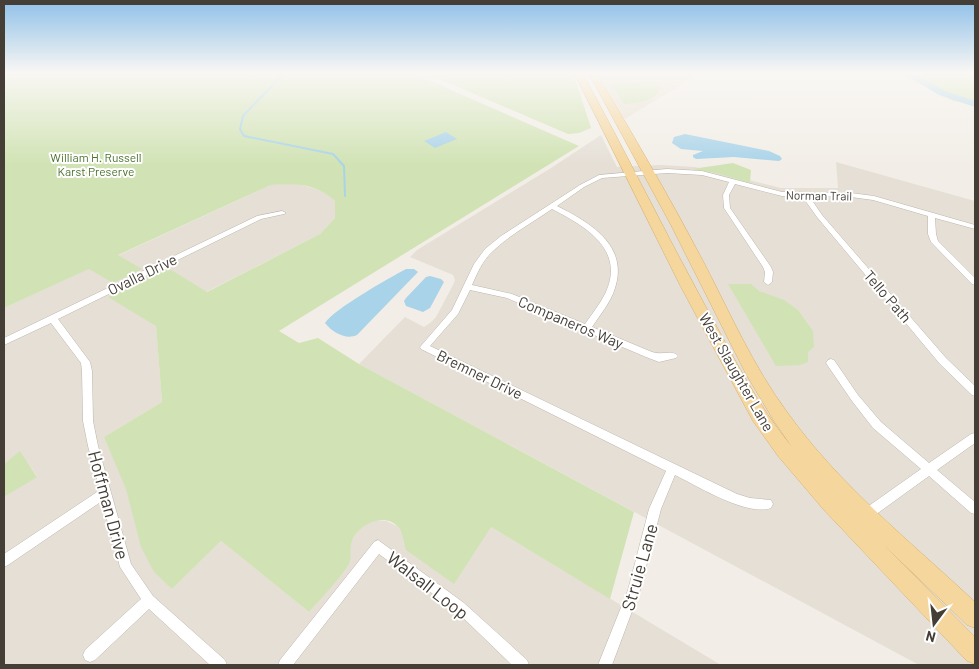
<svg xmlns="http://www.w3.org/2000/svg" width="979" height="669" viewBox="0 0 979 669" font-family="Barlow,sans-serif">
  <rect width="100%" height="100%" fill="#f2eee7"/>
  <path fill="#e5dfd6" d="M601,135L617,167L661,165L695,167L781,188H838L836,162L975,201V665H919L359,364L405,317L424,327L430,323L436,317L453,285L455,280L453,275L410,257L417,250L551,168Z
    M294,183L324,191L335,201V218L320,234L149,321L156,325L162,402L104,437L172,589L221,541L309,612L350,560L349,550L352,540L359,530L369,522L376,520L386,521L397,526L403,534L404,545L491,527L721,665H4V497L37,476L20,452L4,464V308L271,185Z"/>
  <path fill="#eae2d2" d="M597,72H702L625,119Z"/>
  <path fill="#d1e3b4" d="M4,72H410L579,146L279,331L299,343L318,338L359,364L634,512L610,599L491,527L454,584L406,550C403,543 404,535 399,528C385,511 359,524 352,541C349,548 352,557 349,564C338,581 322,597 309,612L221,541L172,589L154,572L141,547L126,489L104,437L162,402L156,326L108,297L168,268L207,292L320,234L335,218V201C316,183 296,183 271,185L118,255L142,269L113,283L89,269L4,308Z
    M423,72H573L591,128L579,133L568,134Z
    M897,72H975V104L953,101Z
    M654,81L660,89C654,102 637,103 624,104L612,84Z
    M733,163L751,170L750,183L716,173L692,169Z
    M728,284H751L759,291L784,300L798,310L813,331L814,347L808,352V362L800,365L776,366Z
    M20,451L37,477L4,497V464Z"/>
  <path fill="#a9d3e9" d="M446,132L457,139L435,148L424,141Z
    M685,134L769,151L780,156L782,159L779,161L734,157L696,159L693,157V155L703,151L681,149L672,143L674,137Z
    M406,269H414L418,272L357,335C346,340 333,333 325,323C334,309 389,278 406,269Z
    M430,276L441,279L444,282L430,308L423,312L406,306L404,301L406,298L426,277Z"/>
  <g fill="none" stroke-linecap="round" stroke-linejoin="round">
    <path stroke="#a9d3e9" stroke-width="2" d="M285,72L243,116L240,129L244,136L333,154L344,166L345,196"/>
    <path fill="#a9d3e9" fill-rule="evenodd" d="M902,72H911L945,91L975,101V107L939,95Z"/>
    <defs>
      <path id="minor" d="M667,169L702,171L782,192L851,193L874,196L975,225V229L935,218L936,234L938,241L975,278V285L972,284L931,242L928,234V216L873,200L851,197L809,196L822,215L946,358L975,386V396L972,395L940,364L817,217L802,196H782L735,184L729,195L730,208L771,267L773,272L772,282L768,285L764,282L765,272L763,267L724,208L723,195L729,182L702,175L667,173L602,178L584,187L557,206C589,222 629,245 615,288C611,302 600,315 592,327L652,352C661,355 668,351 676,354L678,356L676,358L659,362L646,357L507,298L470,290L458,314L430,346L737,494L750,498L771,500L773,504L771,508C748,517 697,486 675,475L661,509L640,590L612,665H598L628,590L649,509L666,471L421,349L420,347L452,310L474,264L485,249L501,236L580,185L599,175ZM552,209C585,226 625,249 606,292C600,304 592,314 585,324L512,294L472,285C477,274 482,261 492,252C509,235 532,223 552,209Z
        M282,211L286,213L284,214L261,219L58,319L90,362L92,371L93,421L98,446L131,564L153,596L225,660L227,665H210L149,609L95,660L90,662L85,660L83,655L85,650L141,599L120,567L102,501L8,565L4,567V554L100,490L88,446L83,421L82,371L81,363L51,323L4,345V338L257,216Z
        M831,359L834,360L858,395L881,422L929,463L971,434L975,433V443L937,470L975,502V514L971,513L929,476L871,518L867,519L863,518L861,514L863,510L921,469L873,428L852,401L828,366L826,363L828,360Z
        M378,540L464,603L527,660L529,665H512L456,611L379,554L293,665H278L280,660L374,542Z"/>
      <path id="primary" d="M574,72H582C625,151 665,232 708,311C734,358 758,406 792,447L774,421L746,374L671,225L588,72H596C633,135 670,198 704,263C730,313 753,366 787,412C839,485 910,541 975,602V628L967,625L884,545L975,637V664L967,661L824,510L778,456L753,421L681,287Z"/>
    </defs>
    <use href="#minor" stroke="#bdb5ab" stroke-width="1"/>
    <use href="#primary" stroke="#d8b26f" stroke-width="1"/>
    <use href="#minor" fill="#fff" fill-rule="evenodd"/>
    <use href="#primary" fill="#f5d69d" fill-rule="evenodd"/>
  </g>
  <linearGradient id="sky" x2="0" y2="1"><stop stop-color="#8fc0e8"/><stop offset="0.44" stop-color="#f9f7f4"/><stop offset="1" stop-color="#f9f7f4" stop-opacity="0"/></linearGradient>
  <rect width="979" height="165" fill="url(#sky)"/>
  <g text-anchor="middle" dominant-baseline="central" stroke-width="4" stroke-linejoin="round" paint-order="stroke">
    <g font-size="12" fill="#4d712f" stroke="#fff">
      <text x="96" y="157">William H. Russell<tspan x="96" dy="14">Karst Preserve</tspan></text>
    </g>
    <g font-size="12" fill="#443e37" stroke="#fff">
      <text transform="translate(819 195) rotate(1)">Norman Trail</text>
    </g>
    <g font-size="15" fill="#443e37" stroke="#fff">
      <text transform="translate(142 274) rotate(-26)">Ovalla Drive</text>
      <text transform="translate(888 296) rotate(49)">Tello Path</text>
      <text transform="translate(571 322) rotate(23)">Companeros Way</text>
      <text transform="translate(737 372) rotate(60)">West Slaughter Lane</text>
      <text transform="translate(480 374) rotate(26)">Bremner Drive</text>
    </g>
    <g font-size="18" fill="#443e37" stroke="#fff">
      <text transform="translate(109 505) rotate(75)">Hoffman Drive</text>
      <text transform="translate(639 567) rotate(-74)">Struie Lane</text>
      <text transform="translate(428 585) rotate(38)">Walsall Loop</text>
    </g>
  </g>
  <rect width="979" height="669" fill="none" stroke="#443e37" stroke-width="10"/>
  <g transform="translate(934 624) rotate(195)" stroke="#ffffff" stroke-width="4" paint-order="stroke">
  <path d="M0-4L9 19L0 12L-9 19Z" fill="#443e37"/>
  <text y="-8" font-size="14" font-weight="bold" text-anchor="middle" fill="#443e37">N</text>
  </g>
</svg>
